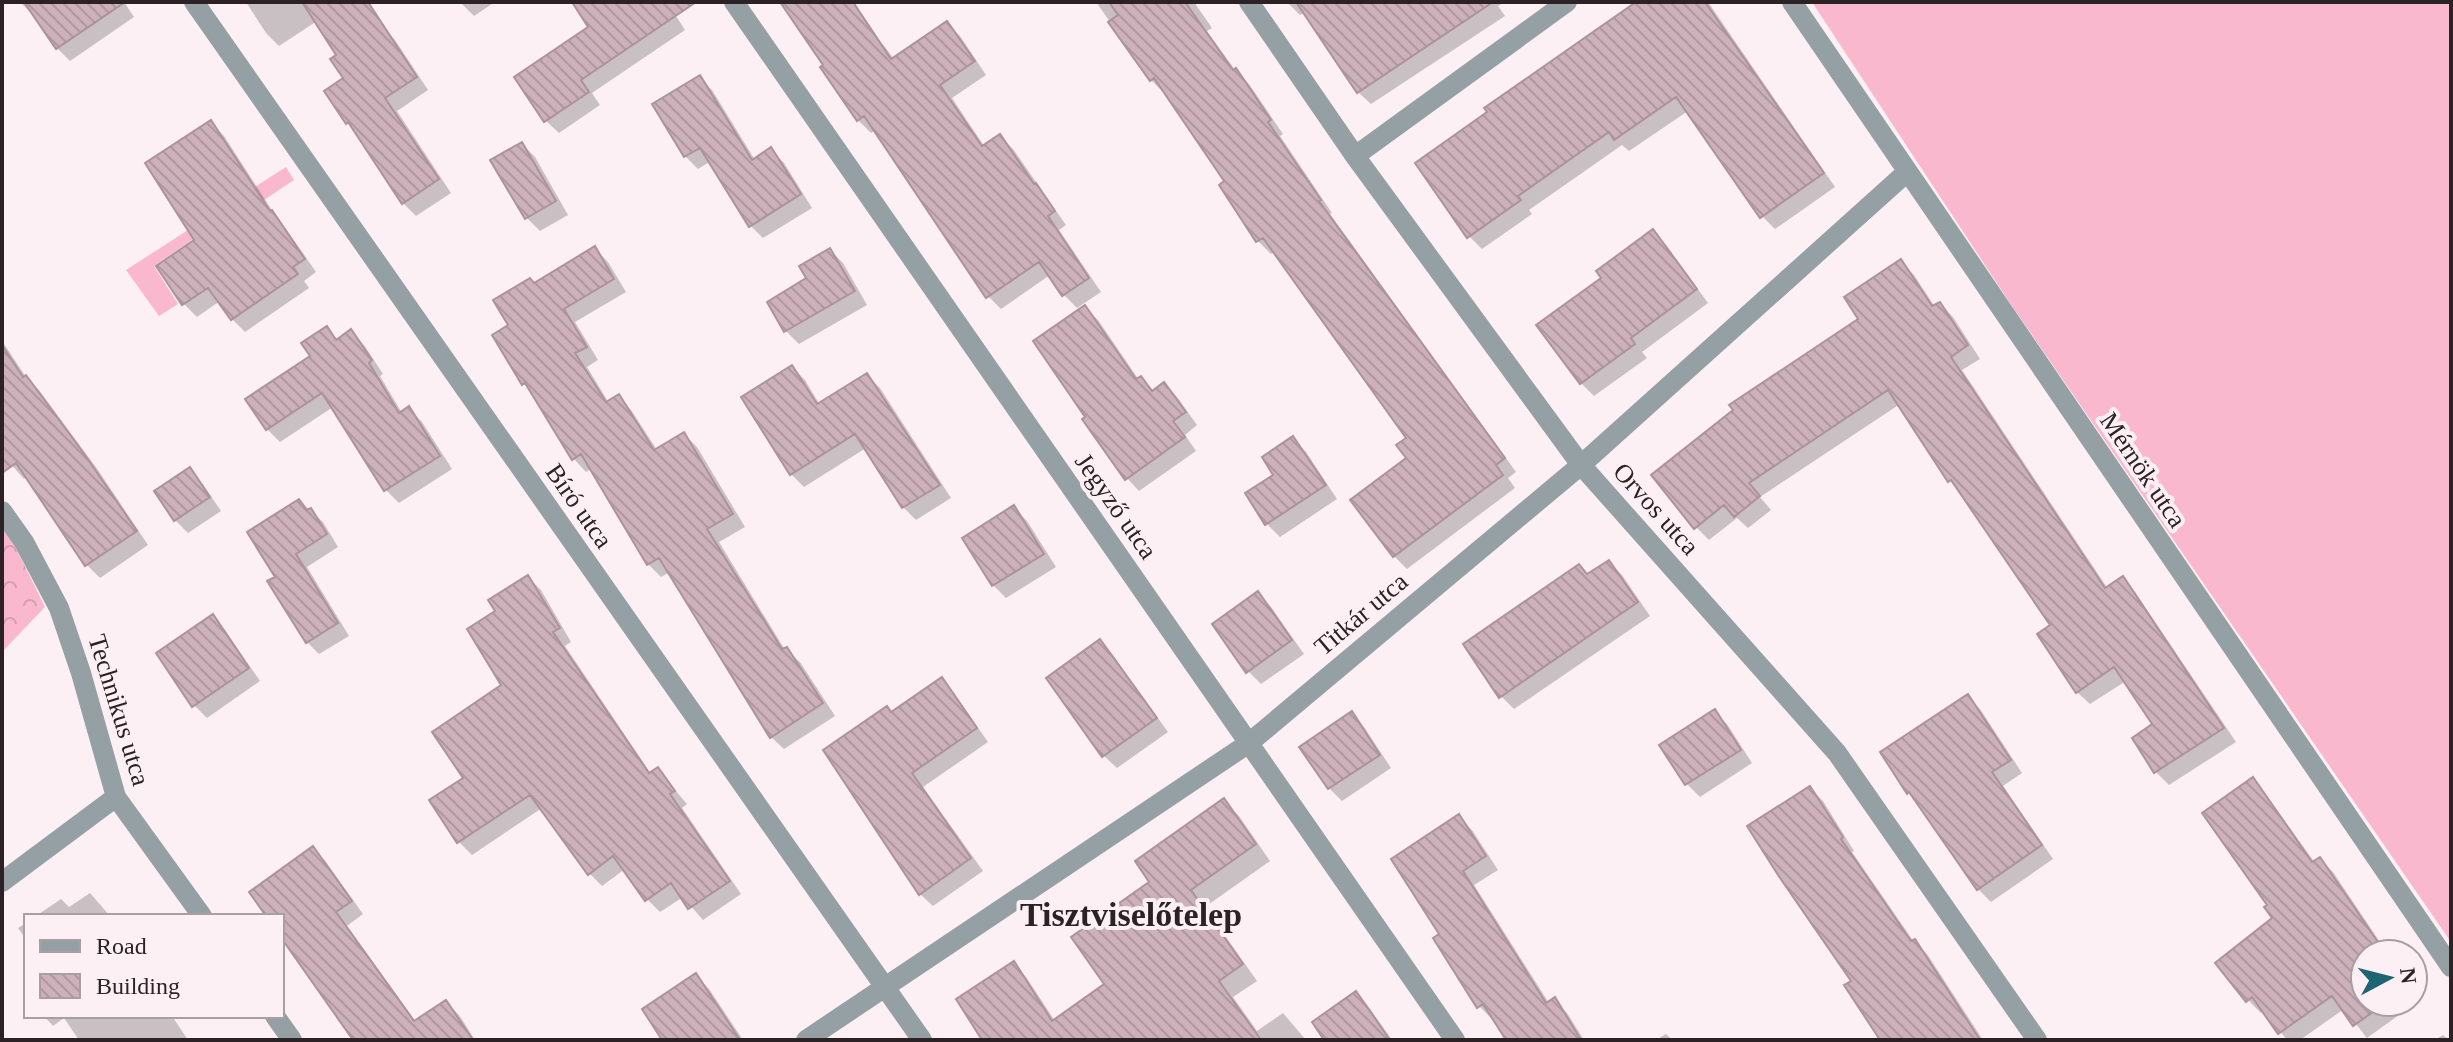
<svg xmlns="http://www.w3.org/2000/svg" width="2453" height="1042" viewBox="0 0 2453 1042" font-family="'Times New Roman',serif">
  <defs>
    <pattern id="forest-crowns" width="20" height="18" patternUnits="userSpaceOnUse" patternTransform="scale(2)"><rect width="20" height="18" fill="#fab8cf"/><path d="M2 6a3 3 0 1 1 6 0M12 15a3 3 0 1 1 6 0" fill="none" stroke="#d69eb2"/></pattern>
    <pattern id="building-back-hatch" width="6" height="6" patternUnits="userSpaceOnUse" patternTransform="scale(2)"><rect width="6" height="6" fill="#cdb1ba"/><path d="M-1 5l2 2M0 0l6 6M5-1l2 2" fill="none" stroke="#b098a0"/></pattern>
  </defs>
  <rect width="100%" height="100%" fill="#fcf0f4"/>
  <path fill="#fab8cf" d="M1812,2H2451V942L2012,306Z
    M286,167L294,180L237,218L231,213L154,266L178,304L159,316L126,270Z"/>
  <path fill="url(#forest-crowns)" d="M2,528L16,548L45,607L2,652Z"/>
  <path fill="#0003" d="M20,2H124L134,17L70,61L57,48L32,11L30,12Z
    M246,2H348L382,27L395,40L428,90L397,111L451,193L416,216L403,203L356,131L348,122L346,79L339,56L317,21L279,46L266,33Z
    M460,2H495L474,16Z
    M574,2H667L685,30L592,93L600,105L559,133L546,121L591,27Z
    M783,2H842L885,47L894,59L947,23L960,36L986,75L952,98L984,146L1000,136L1013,149L1066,225L1059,230L1101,292L1077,308L1064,295L1050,275L1001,309L988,296L876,130L871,133L858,120L826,65Z
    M1096,2H1194L1212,28L1207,31L1235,70L1249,84L1283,134L1280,136L1332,213L1330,214L1516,472L1508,478L1515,488L1407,569L1394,556L1409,458V438L1275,251L1271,254L1258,241L1221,186L1227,182L1166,92L1164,93L1151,80Z
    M1287,2H1505L1498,6L1505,16L1371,104L1358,92L1305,12L1300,15Z
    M1638,2H1708L1835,187L1775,229L1762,216L1688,111L1629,151L1622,145L1529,210L1532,214L1482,249L1469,236Z
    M699,77L712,90L755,160L771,150L784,163L812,208L763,238L750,225L711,161L698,169L685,156Z
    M211,123L224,136L277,218L284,226L316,272L304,281L309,288L245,332L232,319L220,301L197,317L184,304L159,266L197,241Z
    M522,144L535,157L568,215L540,231L527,218L493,160Z
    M1653,232L1666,245L1708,303L1642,352L1647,358L1594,396L1581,383L1603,278Z
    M595,249L608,262L626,292L575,322L598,360L587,367L609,403L619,397L631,410L657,450L684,434L697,447L745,527L719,542L785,650L800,662L835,716L784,749L771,737L670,572L661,577L648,564L592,468L586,472L574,459L536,396L524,384L495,336L511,326L535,285Z
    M830,250L843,263L867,305L799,344L786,331L770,303L809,278Z
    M1901,262L1914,275L1935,307L1940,304L1953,317L1980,359L1962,370L2108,589L2122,579L2135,592L2236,742L2169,785L2156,772L2134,738L2155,725L2126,681L2090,704L2077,692L2053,625L1963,494L1950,481L1900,404L1760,497L1771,510L1748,528L1737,518L1709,540L1696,527L1861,320Z
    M1085,308L1098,320L1139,380L1141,378L1154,391L1164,384L1177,397L1197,425L1185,435L1196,451L1139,491L1127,478L1088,417Z
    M327,329L338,340L351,332L364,345L383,374L380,376L402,413L409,409L422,422L452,469L399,503L386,490L333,407L280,442L267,429L313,357Z
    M2,341L26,377L39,390L98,470L148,545L100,578L87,565L27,476L24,479L2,454Z
    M792,367L805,380L820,405L867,375L880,388L951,498L916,520L903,507L866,448L804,487L791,474Z
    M1293,439L1306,452L1337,499L1280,537L1267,524L1248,494L1276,475Z
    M189,470L202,483L221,511L188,533L175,520Z
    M299,501L323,522L338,547L307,567L349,636L319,654L307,642L277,577Z
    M1014,508L1027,521L1056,567L1006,598L993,585Z
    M1609,562L1622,575L1650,616L1514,709L1501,696L1589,576Z
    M528,577L541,590L571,642L565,646L651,774L657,769L687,804L682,808L741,894L703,920L683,897L660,912L647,899L625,869L602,886L589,873L542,808L472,855L459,842L432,801L466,779L504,685L497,612Z
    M1258,594L1271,607L1304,654L1261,684L1248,671Z
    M212,617L225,630L260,681L207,718L194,705Z
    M1100,642L1113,655L1168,732L1117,768L1104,756Z
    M941,680L954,693L988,742L923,787L983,871L933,906L920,894L892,714Z
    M1967,696L1980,709L2022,773L2003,786L2053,859L1991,902L1978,889L1920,804L1908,793Z
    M1714,712L1727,724L1752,763L1700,797L1687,784L1662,745Z
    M1351,714L1364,727L1391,768L1342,801L1329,788L1302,747Z
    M2252,780L2265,793L2315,863L2320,859L2333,872L2388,954H2365V1002H2413V990L2420,1000L2367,1038L2344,1009L2300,1040H2287L2264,1011L2261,1013L2248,1000L2274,918L2269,905Z
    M1810,788L1823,801L1854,851L1852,852L1914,942L1927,954L1983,1040H1873L1880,1036L1854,981Z
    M1223,800L1239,816L1270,861L1205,907L1257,981L1233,997L1257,1031L1283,1013L1306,1040H985L1013,964L1026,977L1055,1021L1107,984L1152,882Z
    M1459,817L1472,830L1498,870L1474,885L1549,1003L1554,1000L1567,1013L1584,1040H1509L1494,1018L1492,1019L1479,1006L1442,934Z
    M313,849L326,862L363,914L347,926L416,1022L446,1002L459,1015L475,1040H381L282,936V916H268Z
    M90,893L110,916H36L61,899L69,907Z
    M26,923V939L18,928Z
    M696,976L709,989L743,1040H664Z
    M1356,993L1368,1006L1392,1040H1327Z
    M44,1016H172L188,1040H79L64,1018L53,1026Z
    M1666,1034L1672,1040H1656Z
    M2443,1035L2449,1040H2435Z"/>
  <path fill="url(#building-back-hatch)" stroke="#ad929b" stroke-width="2" d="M24,2H125L56,49Z
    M302,2H368L417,77L385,98L439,179L402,204L348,122L346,124L324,91L343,78L330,59L336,55Z
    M572,2H696L581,80L589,92L544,122L514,77L588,27Z
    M780,2H853L891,59L947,21L975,61L940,85L982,146L1000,134L1034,184L1036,183L1055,211L1048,216L1089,278L1062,296L1039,262L986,298L864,116L857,121L820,67L823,65Z
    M1109,2H1185L1233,70L1236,68L1271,120L1268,122L1321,200L1319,201L1505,458L1496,465L1503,475L1393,557L1350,500L1406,458L1396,445L1406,438L1263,238L1256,242L1219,185L1224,181L1154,78L1150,81L1108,22L1118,15Z
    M1296,2H1493L1357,93Z
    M1636,2H1705L1824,173L1760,218L1676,97L1614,140L1609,132L1518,196L1521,200L1467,238L1415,163L1487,112L1484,108Z
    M700,75L752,160L771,147L801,194L749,227L700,148L684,157L652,104Z
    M211,120L270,211L272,210L305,259L293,267L298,274L231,320L208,288L182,305L156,266L194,240L145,163Z
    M522,142L556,201L525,219L490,160Z
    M1653,229L1697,289L1631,338L1635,344L1580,384L1536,325L1601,278L1596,271Z
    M595,246L614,279L564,309L587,347L575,353L606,402L619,394L654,450L684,432L733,514L707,529L782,649L787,647L823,703L770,738L659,558L647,565L581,454L572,460L525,383L522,385L492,335L508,325L493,300L530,278L534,283Z
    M830,248L855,291L784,332L767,302L806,278L799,266Z
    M1901,259L1932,306L1940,302L1968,345L1951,357L2105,588L2123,576L2224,728L2154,773L2132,738L2152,724L2114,667L2076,693L2037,634L2050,625L1951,480L1948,482L1888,390L1749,483L1760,496L1734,517L1724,505L1694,529L1651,475L1733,410L1729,405L1858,319L1844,297Z
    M1085,305L1136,379L1141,376L1152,391L1164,382L1186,412L1173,421L1185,437L1125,480L1082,419L1085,417L1033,341Z
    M327,326L336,340L351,329L372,360L369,363L399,413L409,406L440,456L384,491L322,393L266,430L245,399L310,356L301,343Z
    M2,345L23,377L26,375L85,455L137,531L85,566L16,463L2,473Z
    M792,365L817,404L867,373L940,485L902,508L855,434L790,475L741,397Z
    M1293,436L1326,485L1265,525L1245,493L1273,475L1262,457Z
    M190,467L210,497L174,521L154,491Z
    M299,499L307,510L311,508L327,534L296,554L338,623L306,643L267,581L275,577L247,532Z
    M1014,505L1044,554L992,586L962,538Z
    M1609,560L1638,602L1499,698L1463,644L1579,564L1587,574Z
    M528,575L560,628L553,632L649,773L658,767L675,791L670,794L730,881L688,909L671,883L645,901L613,856L588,875L530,795L457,843L429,800L463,778L432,732L501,685L467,629L495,611L488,600Z
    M1258,591L1292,640L1246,673L1212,624Z
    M213,614L249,668L192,707L156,653Z
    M1100,639L1157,718L1102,757L1046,678Z
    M942,677L977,728L912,773L971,858L919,895L823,750L887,706L891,712Z
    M1968,694L2011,760L1992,772L2042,845L1977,890L1909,792L1907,794L1880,752Z
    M1715,709L1741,750L1685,785L1659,745Z
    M1352,711L1380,755L1328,789L1299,747Z
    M2253,777L2312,862L2320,857L2386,954H2365V1002H2387L2353,1026L2332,996L2278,1034L2252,997L2246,1002L2215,963L2272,918L2264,907L2267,905L2202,813Z
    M1810,786L1843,837L1841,839L1911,941L1915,939L1980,1040H1880L1844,985L1851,981L1778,875L1747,826Z
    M1224,798L1256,844L1191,890L1243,964L1219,981L1261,1040H982L956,999L1014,961L1052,1021L1104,984L1071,937L1149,882L1135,861Z
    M1459,814L1486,856L1463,871L1546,1003L1555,997L1581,1040H1506L1483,1004L1477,1008L1433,938L1439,934L1391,859Z
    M313,846L352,901L336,912L414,1021L446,1000L473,1040H353L282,939V916H266L249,892Z
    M696,973L740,1040H662L642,1009Z
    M1356,991L1390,1040H1324L1312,1022Z"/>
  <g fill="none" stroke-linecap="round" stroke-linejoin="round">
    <path stroke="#94a0a4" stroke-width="20" d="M194,2L922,1040
      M734,2L1455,1040
      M1249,2L1355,156L1581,465L1837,753L2037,1040
      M1792,2L2451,967
      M1355,156L1567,2
      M2,511L24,542L59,608L81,673L116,797L202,916
      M2,882L116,797
      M275,1016L292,1040
      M806,1040L1249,743L1581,465L1907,172"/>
  </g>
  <g text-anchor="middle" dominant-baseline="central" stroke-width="8" stroke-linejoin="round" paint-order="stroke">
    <g font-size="26" fill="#2c2226" stroke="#fcf0f4">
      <text transform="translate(2143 470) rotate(56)">Mérnök utca</text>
      <text transform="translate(579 506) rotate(55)">Bíró utca</text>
      <text transform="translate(1116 506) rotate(55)">Jegyző utca</text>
      <text transform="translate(1656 509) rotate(48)">Orvos utca</text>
      <text transform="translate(1361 614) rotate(-40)">Titkár utca</text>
      <text transform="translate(119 710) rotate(73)">Technikus utca</text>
    </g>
    <g font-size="34" font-weight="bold" fill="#2c2226" stroke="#fcf0f4">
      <text x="1131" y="914">Tisztviselőtelep</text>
    </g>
  </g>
  <rect width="2453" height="1042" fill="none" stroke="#2c2226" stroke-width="8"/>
  <rect x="24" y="914" width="260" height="104" fill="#fcf0f4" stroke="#a99ea2" stroke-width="2"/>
  <rect x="40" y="940" width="40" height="12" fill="#94a0a4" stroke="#a99ea2" stroke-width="2"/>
  <text x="96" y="954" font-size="24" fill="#2c2226">Road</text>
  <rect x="40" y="974" width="40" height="24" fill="url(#building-back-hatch)" stroke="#a99ea2" stroke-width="2"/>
  <text x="96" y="994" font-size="24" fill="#2c2226">Building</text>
  <g transform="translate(2389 978) rotate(83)"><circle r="38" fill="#fcf0f4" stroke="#a99ea2" stroke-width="2"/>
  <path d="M0-6L14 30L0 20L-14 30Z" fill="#1e6574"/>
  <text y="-12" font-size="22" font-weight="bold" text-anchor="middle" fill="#2c2226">N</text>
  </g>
</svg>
